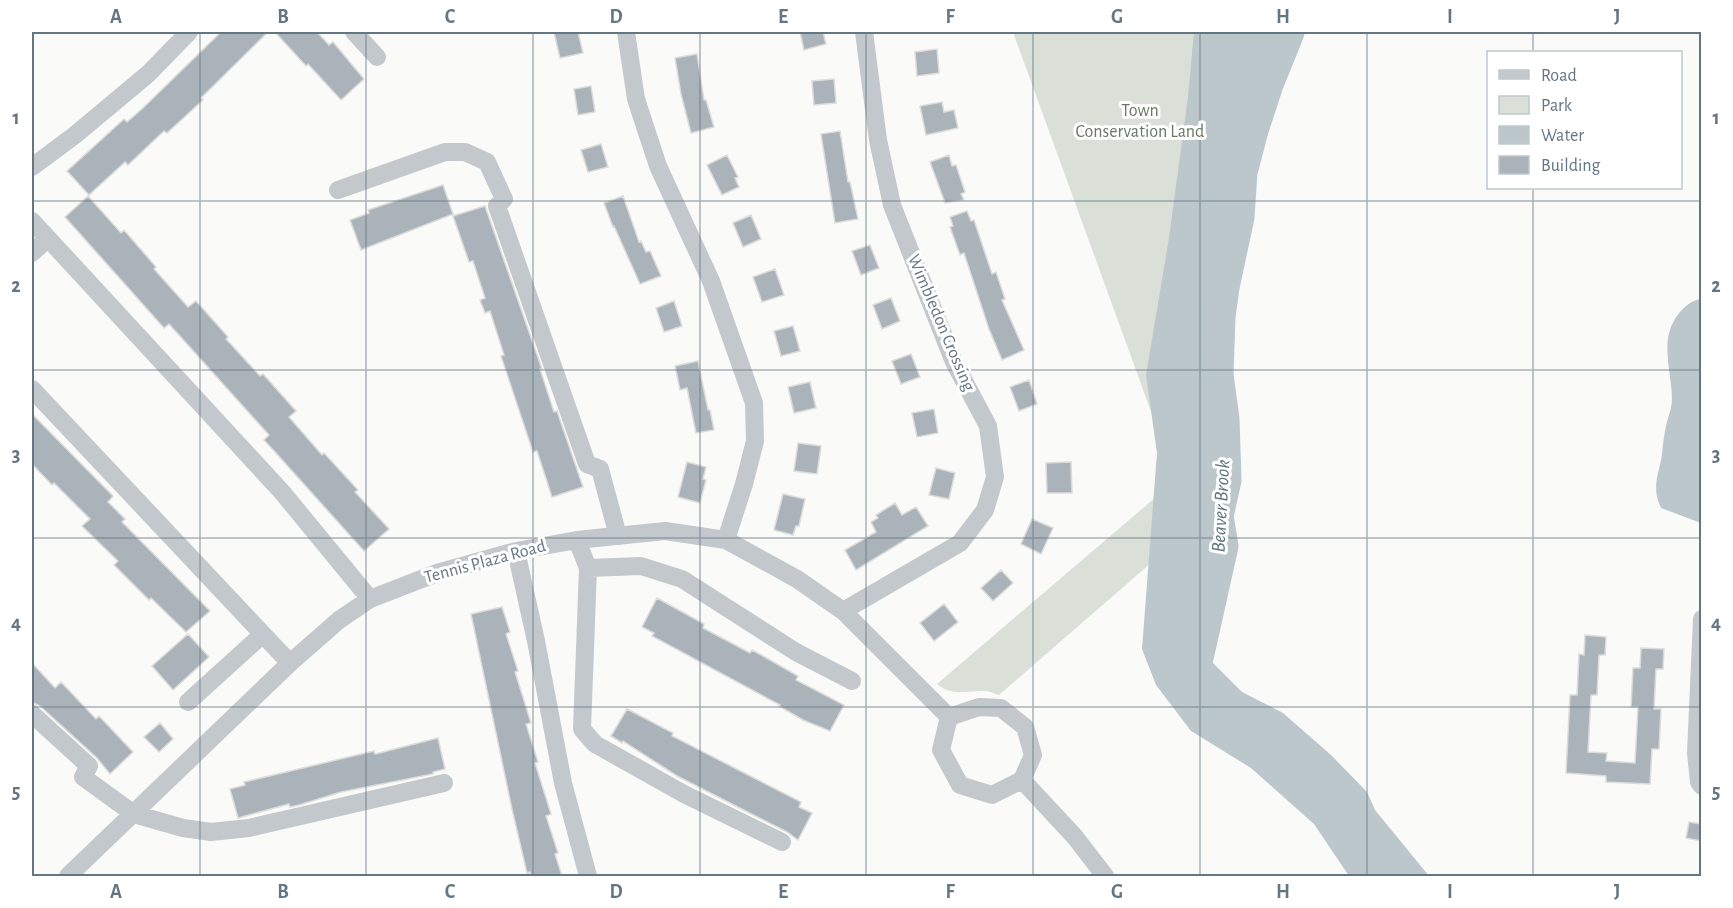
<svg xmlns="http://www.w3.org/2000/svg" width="1733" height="908" viewBox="0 0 1733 908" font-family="'Alegreya Sans',sans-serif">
  <rect width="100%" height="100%" fill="#fafaf8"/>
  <path fill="#dadfd7" d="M1013,32H1258L1203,209L1205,516L999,695C995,694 990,691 985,691C967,690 953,697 937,684L1176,480Z"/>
  <path fill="#bbc7cb" d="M1194,32H1295L1274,75L1259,92L1233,147L1221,231L1223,256L1219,272L1224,377L1208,534L1197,592L1198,632L1213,663L1242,692L1283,713L1331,755L1367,792L1375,810L1429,876H1349L1314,824L1251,768L1191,731L1156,685L1142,649L1157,453L1146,375L1169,238L1188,97Z
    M1701,299H1702L1701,523L1661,508C1651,486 1659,475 1662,454C1663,444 1664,435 1666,426C1668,417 1672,408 1672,399C1672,378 1663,350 1670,330C1675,315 1687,301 1701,299Z"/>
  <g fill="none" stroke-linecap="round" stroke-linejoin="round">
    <path stroke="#bbc7cb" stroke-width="33" d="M1194,680L1193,676L1222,546L1217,516L1225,480L1223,419L1217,375L1219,317L1223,287L1238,217L1241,172L1252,130L1267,84L1288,32"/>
  </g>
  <path fill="#aab3b9" stroke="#dcdcda" stroke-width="1.5" d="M221,32H268L201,98L203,100L167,133L164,131L128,165L125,162L89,195L67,171L124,119L127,122L143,108Z
    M275,32H317L329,45L333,42L364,79L341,100L308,64L306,66Z
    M554,32H578L583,53L560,58Z
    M800,32H823L826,44L804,50Z
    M937,49L939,73L917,76L915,52Z
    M697,54L704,100H706L714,127L691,133L681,94L675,58Z
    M834,79L836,103L814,105L812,81Z
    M591,86L595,112L578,115L574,89Z
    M942,102L944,112L954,110L958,128L926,135L920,106Z
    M840,131L848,182H850L858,219L835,223L821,134Z
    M601,144L608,167L588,172L581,150Z
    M727,155L738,177L735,178L739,187L722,195L707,165Z
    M949,155L952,166L956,165L965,192L961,194L964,200L945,203L930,162Z
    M443,185L453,214L361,250L350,220L369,213L368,210Z
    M88,196L121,233L124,230L156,267L154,269L188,307L196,301L228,337L226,339L260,376L263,374L296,411L289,417L322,455L324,453L358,490L355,492L389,529L364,551L276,453L264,440L269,435L188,345L169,324L164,328L65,217Z
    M623,196L639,242L641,241L646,252L650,251L661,276L640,284L614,226L613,227L604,203Z
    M485,206L542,369H540L554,412L557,411L583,487L552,497L537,451L533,452L501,356L504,355L490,311L485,313L480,300L485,298L473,261L469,262L453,216Z
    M967,211L971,221L974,220L992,274L996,272L1005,299L1002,300L1024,350L1002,360L989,329L964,253L960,255L950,227L953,226L950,217Z
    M751,215L761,239L743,247L733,223Z
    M870,245L879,268L861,275L852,251Z
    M775,269L784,295L762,302L753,277Z
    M891,298L900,321L882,329L873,305Z
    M674,301L682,326L664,332L656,308Z
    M793,326L800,351L781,356L774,331Z
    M911,354L920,377L901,384L892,361Z
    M698,361L708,410H710L714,430L696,433L687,388L680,390L675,366Z
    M1029,380L1037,404L1019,411L1010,387Z
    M810,382L816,408L794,413L788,387Z
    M934,409L938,433L917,437L912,413Z
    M32,414L113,496L108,502L125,519L122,522L210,611L186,632L151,598L149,600L114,565L118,561L82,526L90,519L54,483L52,485L32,464Z
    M798,443L821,446L817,474L794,471Z
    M687,462L706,467L703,479L706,480L700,503L678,497Z
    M1071,462L1072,493H1047L1046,463Z
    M936,468L955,473L949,499L929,495Z
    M783,494L805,499L799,526H796L793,535L774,530Z
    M895,503L902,515L916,507L928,526L856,570L845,550L876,532L871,522L878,518L876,515Z
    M1032,519L1053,528L1041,554L1021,544Z
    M1001,570L1013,583L993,601L981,588Z
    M657,598L704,624L703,628L750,653L752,650L763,656L798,676L796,680L844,705L830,731L803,720L779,706L780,705L652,636L654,633L642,627Z
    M944,604L958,622L934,641L920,623Z
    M502,607L510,632L506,634L518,671L515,672L531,723L526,724L538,762L535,763L551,814L546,816L558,853L555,854L562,876H531L530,872L527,873L512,809L471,614Z
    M188,634L209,657L173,690L152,666Z
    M1585,635L1606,637L1605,655H1599L1597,695H1591L1588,752L1607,753L1606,761L1635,763L1638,707H1631L1633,668H1640L1641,648L1664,649L1663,669H1656L1654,709H1661L1659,749H1652L1650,784L1606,782V776L1566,773L1570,695H1577L1579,654L1584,655Z
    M32,663L55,688L61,682L96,719L99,716L133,752L110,774L97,758L40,706L32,702Z
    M627,709L673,733L672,736L801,802L799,807L812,813L798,840L787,832L677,776L623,741L622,743L611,736Z
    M160,723L173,739L159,752L144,737Z
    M438,738L445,769L433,772V774L341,792L299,805L290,807L289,804L238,818L230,789L245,785L244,782L374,751L375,754Z
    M1689,822L1701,824V841L1686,838Z"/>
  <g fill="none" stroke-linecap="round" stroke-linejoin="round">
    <path stroke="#c3c8cc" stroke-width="18" d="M354,32L377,57
      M626,32L636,99L658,166L711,281L754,403L755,441L744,484L726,540
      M32,167L75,135L148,74L189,32
      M338,190L445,152H465L487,162L504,199L497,206L587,464L600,469L618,536
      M32,221L282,492L370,599
      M32,253L47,239
      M32,389L290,663
      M577,540L588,568L641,566L682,579L796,652L852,681
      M516,551L536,641L563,783L588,876
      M588,568L582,729L595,744L684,794L782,842
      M843,611L960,543L985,510L995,477L988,426L954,362L892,205L878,140L864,32
      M1702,619L1696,753L1699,782L1702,786
      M188,702L262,635
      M979,707L1001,708L1025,727L1033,755L1022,780L992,795L960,785L941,750L949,717Z
      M32,714L89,766L83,777L134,814L183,828L211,832L249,828L444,783
      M1022,780L1075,837L1105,876
      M68,876L290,663L339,620L370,599L437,573L516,551L577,540L665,531L726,540L797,579L843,611L949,717"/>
  </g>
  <path fill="none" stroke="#657683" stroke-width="1.5" stroke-opacity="0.55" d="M200,32V876M366,32V876M533,32V876M700,32V876M866,32V876M1033,32V876M1200,32V876M1367,32V876M1533,32V52M1533,188V876M32,201H1702M32,370H1702M32,538H1702M32,707H1702"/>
  <g text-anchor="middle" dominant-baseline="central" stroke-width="6" stroke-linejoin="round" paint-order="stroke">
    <g font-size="18" fill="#687a64" stroke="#fff">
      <text x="1140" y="111">Town<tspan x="1140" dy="21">Conservation Land</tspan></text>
    </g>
    <g font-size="18" fill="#657683" stroke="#fff">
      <text transform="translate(941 323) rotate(67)">Wimbledon Crossing</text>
      <text transform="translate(485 562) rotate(-15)">Tennis Plaza Road</text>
    </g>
    <g font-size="20" font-style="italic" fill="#60757c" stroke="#fff">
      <text transform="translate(1221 506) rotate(-87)">Beaver Brook</text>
    </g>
  </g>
  <rect width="1733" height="908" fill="none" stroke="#ffffff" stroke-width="66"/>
  <rect x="1487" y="51" width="195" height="138" fill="#ffffff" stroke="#c1c8cd" stroke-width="1.5"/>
  <rect x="1499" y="70" width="30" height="9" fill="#c3c8cc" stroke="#c1c8cd" stroke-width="1.5"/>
  <text x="1541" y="81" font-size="18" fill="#657683">Road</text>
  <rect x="1499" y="96" width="30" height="18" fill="#dadfd7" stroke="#c1c8cd" stroke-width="1.5"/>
  <text x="1541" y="111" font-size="18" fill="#657683">Park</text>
  <rect x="1499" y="126" width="30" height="18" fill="#bbc7cb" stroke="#c1c8cd" stroke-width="1.5"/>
  <text x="1541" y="141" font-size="18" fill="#657683">Water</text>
  <rect x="1499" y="156" width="30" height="18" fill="#aab3b9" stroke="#c1c8cd" stroke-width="1.5"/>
  <text x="1541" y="171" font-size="18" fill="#657683">Building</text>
  <rect x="33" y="33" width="1667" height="842" fill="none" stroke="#657683" stroke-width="2"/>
  <g font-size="20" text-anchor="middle" font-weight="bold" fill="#657683">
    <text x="116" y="23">A</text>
    <text x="283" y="23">B</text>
    <text x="450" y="23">C</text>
    <text x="616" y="23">D</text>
    <text x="783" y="23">E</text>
    <text x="950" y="23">F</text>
    <text x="1117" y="23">G</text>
    <text x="1283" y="23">H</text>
    <text x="1450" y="23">I</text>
    <text x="1617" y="23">J</text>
    <text x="16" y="124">1</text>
    <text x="1716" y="124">1</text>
    <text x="16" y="292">2</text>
    <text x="1716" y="292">2</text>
    <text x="16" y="461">3</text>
    <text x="1716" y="461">3</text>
    <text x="16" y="629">4</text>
    <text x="1716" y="629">4</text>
    <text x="16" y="798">5</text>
    <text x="1716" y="798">5</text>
    <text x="116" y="898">A</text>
    <text x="283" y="898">B</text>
    <text x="450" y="898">C</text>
    <text x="616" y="898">D</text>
    <text x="783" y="898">E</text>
    <text x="950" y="898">F</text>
    <text x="1117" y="898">G</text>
    <text x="1283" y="898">H</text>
    <text x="1450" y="898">I</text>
    <text x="1617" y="898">J</text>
  </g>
</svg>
